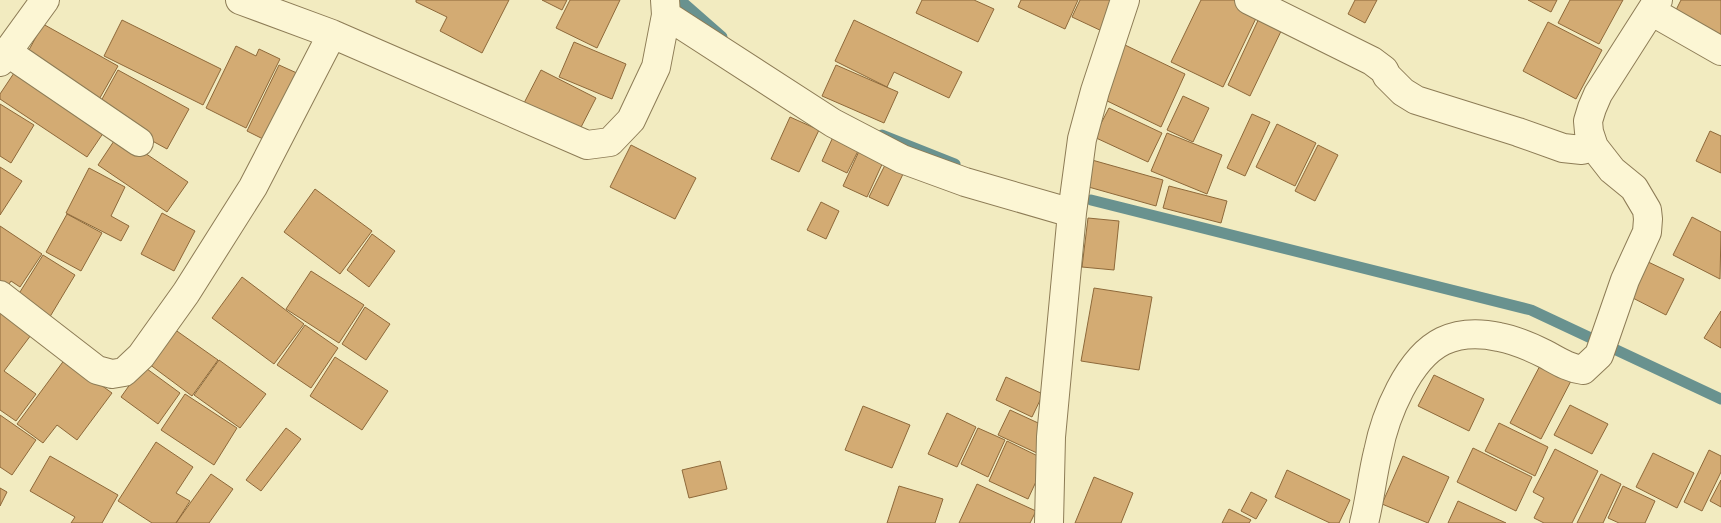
<svg xmlns="http://www.w3.org/2000/svg" width="1721" height="523" viewBox="0 0 1721 523" font-family="'Crimson Pro',serif">
  <rect width="100%" height="100%" fill="#f2ebc0"/>
  <g fill="none" stroke-linecap="round" stroke-linejoin="round">
    <path stroke="#69928f" stroke-width="11" d="M680,0L722,37
      M882,135L955,164
      M1091,200L1531,310L1721,399"/>
  </g>
  <path fill="#d3ab73" stroke="#8e693a" d="M416,0H509L482,53L440,31L447,17L416,2Z
    M542,0H567L562,10Z
    M570,0H620L597,48L556,28Z
    M922,0H974L994,9L978,42L916,13Z
    M1021,0H1078L1065,29L1018,7Z
    M1080,0H1119L1104,32L1072,17Z
    M1201,0H1234L1259,12L1223,87L1171,62Z
    M1355,0H1377L1365,23L1348,14Z
    M1528,0H1557L1551,12Z
    M1570,0H1623L1599,44L1558,23Z
    M1681,0H1721V44L1672,18Z
    M1261,14L1284,25L1250,96L1228,85Z
    M122,20L221,69L203,105L104,56Z
    M854,20L962,72L949,98L894,72L887,87L835,61Z
    M1548,22L1602,50L1576,99L1523,71Z
    M43,24L118,66L97,103L23,61Z
    M574,42L626,64L612,99L559,77Z
    M1125,45L1185,74L1161,127L1101,98Z
    M236,46L256,56L259,49L280,59L246,128L206,108Z
    M279,65L299,74L267,141L247,131Z
    M836,65L898,92L884,123L822,96Z
    M18,67L108,126L87,157L0,99V94Z
    M118,70L189,109L167,149L96,110Z
    M541,70L596,98L578,133L523,105Z
    M1183,96L1209,108L1193,142L1167,130Z
    M0,104L34,125L11,163L0,156Z
    M1109,108L1162,133L1148,162L1094,137Z
    M1252,114L1270,122L1245,176L1227,168Z
    M790,117L819,130L799,172L771,159Z
    M1277,124L1316,143L1295,186L1256,167Z
    M1710,131L1721,136V173L1696,161Z
    M1167,133L1222,155L1207,194L1151,171Z
    M118,135L188,182L167,212L98,165Z
    M833,137L859,149L847,173L822,161Z
    M631,145L696,178L675,219L610,187Z
    M1318,145L1338,155L1315,201L1295,191Z
    M860,149L884,160L867,197L843,186Z
    M1092,160L1163,180L1156,206L1085,186Z
    M885,165L903,174L888,206L869,197Z
    M0,167L22,181L0,215Z
    M89,168L125,187L111,216L129,226L121,241L66,213Z
    M1169,186L1227,201L1221,223L1163,208Z
    M315,189L372,231L340,274L284,232Z
    M821,202L839,211L826,239L807,230Z
    M162,213L195,231L174,271L141,254Z
    M67,214L102,233L81,271L46,252Z
    M1692,217L1721,232L1720,279L1673,255Z
    M1088,218L1119,221L1114,270L1082,267Z
    M0,226L42,254L20,287L11,281L5,290L0,287Z
    M372,234L395,251L369,287L347,270Z
    M43,255L75,275L48,320L15,300Z
    M1644,260L1684,279L1666,315L1627,295Z
    M311,271L364,305L339,343L286,309Z
    M242,277L304,324L274,364L212,318Z
    M1094,288L1152,297L1139,370L1081,361Z
    M365,307L390,324L366,360L342,344Z
    M1721,311V348L1704,338Z
    M0,312L31,335L4,371L36,394L16,421L0,410Z
    M305,325L338,348L311,388L277,365Z
    M174,329L218,360L192,396L149,364Z
    M335,357L388,391L362,430L310,396Z
    M65,359L112,393L77,440L57,425L43,443L17,424Z
    M219,360L266,394L240,428L194,395Z
    M1543,360L1573,377L1541,439L1510,423Z
    M143,366L180,393L158,424L121,397Z
    M1434,375L1484,399L1469,431L1418,406Z
    M1006,377L1043,394L1032,417L996,400Z
    M185,394L237,428L214,465L161,430Z
    M1570,405L1608,424L1592,454L1554,435Z
    M863,406L910,425L892,468L845,450Z
    M1010,410L1049,428L1037,453L998,435Z
    M947,413L976,427L957,467L928,454Z
    M0,415L36,440L12,475L0,467Z
    M1499,423L1548,447L1535,476L1485,451Z
    M286,428L301,439L261,491L246,480Z
    M978,428L1005,440L988,477L961,464Z
    M1007,441L1046,460L1028,499L989,481Z
    M156,442L193,467L176,493L190,501L176,523H152L118,501Z
    M1473,448L1532,477L1516,511L1457,482Z
    M1555,449L1598,471L1572,523H1544L1534,518L1544,498L1533,492Z
    M1709,450L1721,456V472L1702,511L1684,502Z
    M1653,453L1694,473L1677,508L1636,487Z
    M50,456L118,495L102,523H71L75,517L30,491Z
    M1403,456L1449,477L1428,523L1382,504Z
    M720,461L727,489L689,498L682,470Z
    M1287,470L1350,500L1339,523H1330L1275,497Z
    M211,474L233,489L209,523H176Z
    M1601,474L1621,484L1603,523H1577Z
    M1094,477L1133,493L1121,523H1075Z
    M1721,480V507L1710,501Z
    M977,484L1036,511L1030,523H959Z
    M899,486L943,499L935,523H887Z
    M1623,486L1655,501L1645,523H1619L1608,518Z
    M0,488L7,492L0,506Z
    M1251,492L1267,500L1256,519L1241,511Z
    M1458,501L1506,523H1448Z
    M1229,509L1251,520L1249,523H1222Z"/>
  <g fill="none" stroke-linecap="round" stroke-linejoin="round">
    <defs>
      <path id="minor" d="M240,0L332,34L587,145L610,142L631,120L656,67L666,15L665,0
        M1249,0L1372,61L1384,70L1387,76L1403,92L1416,100L1518,132L1563,148L1582,150L1594,147
        M1651,11L1721,51
        M666,15L833,123L902,159L965,182L1072,213
        M7,52L139,142
        M0,62L45,0
        M0,295L97,370L112,374L124,372L141,356L186,293L253,187L332,34
        M1049,523L1051,437L1072,213L1082,139L1095,91L1125,0
        M1364,523C1370,500 1372,476 1378,452C1385,416 1408,358 1443,341C1460,333 1481,333 1499,337C1515,340 1531,347 1545,354C1558,361 1568,368 1583,370L1599,355L1625,280L1647,232L1648,219L1647,210L1634,188L1612,170L1594,147L1589,132L1588,121L1592,108L1598,94L1658,0"/>
    </defs>
    <use href="#minor" stroke="#8d7c56" stroke-width="30"/>
    <use href="#minor" stroke="#fcf6d4" stroke-width="28"/>
  </g>
</svg>
